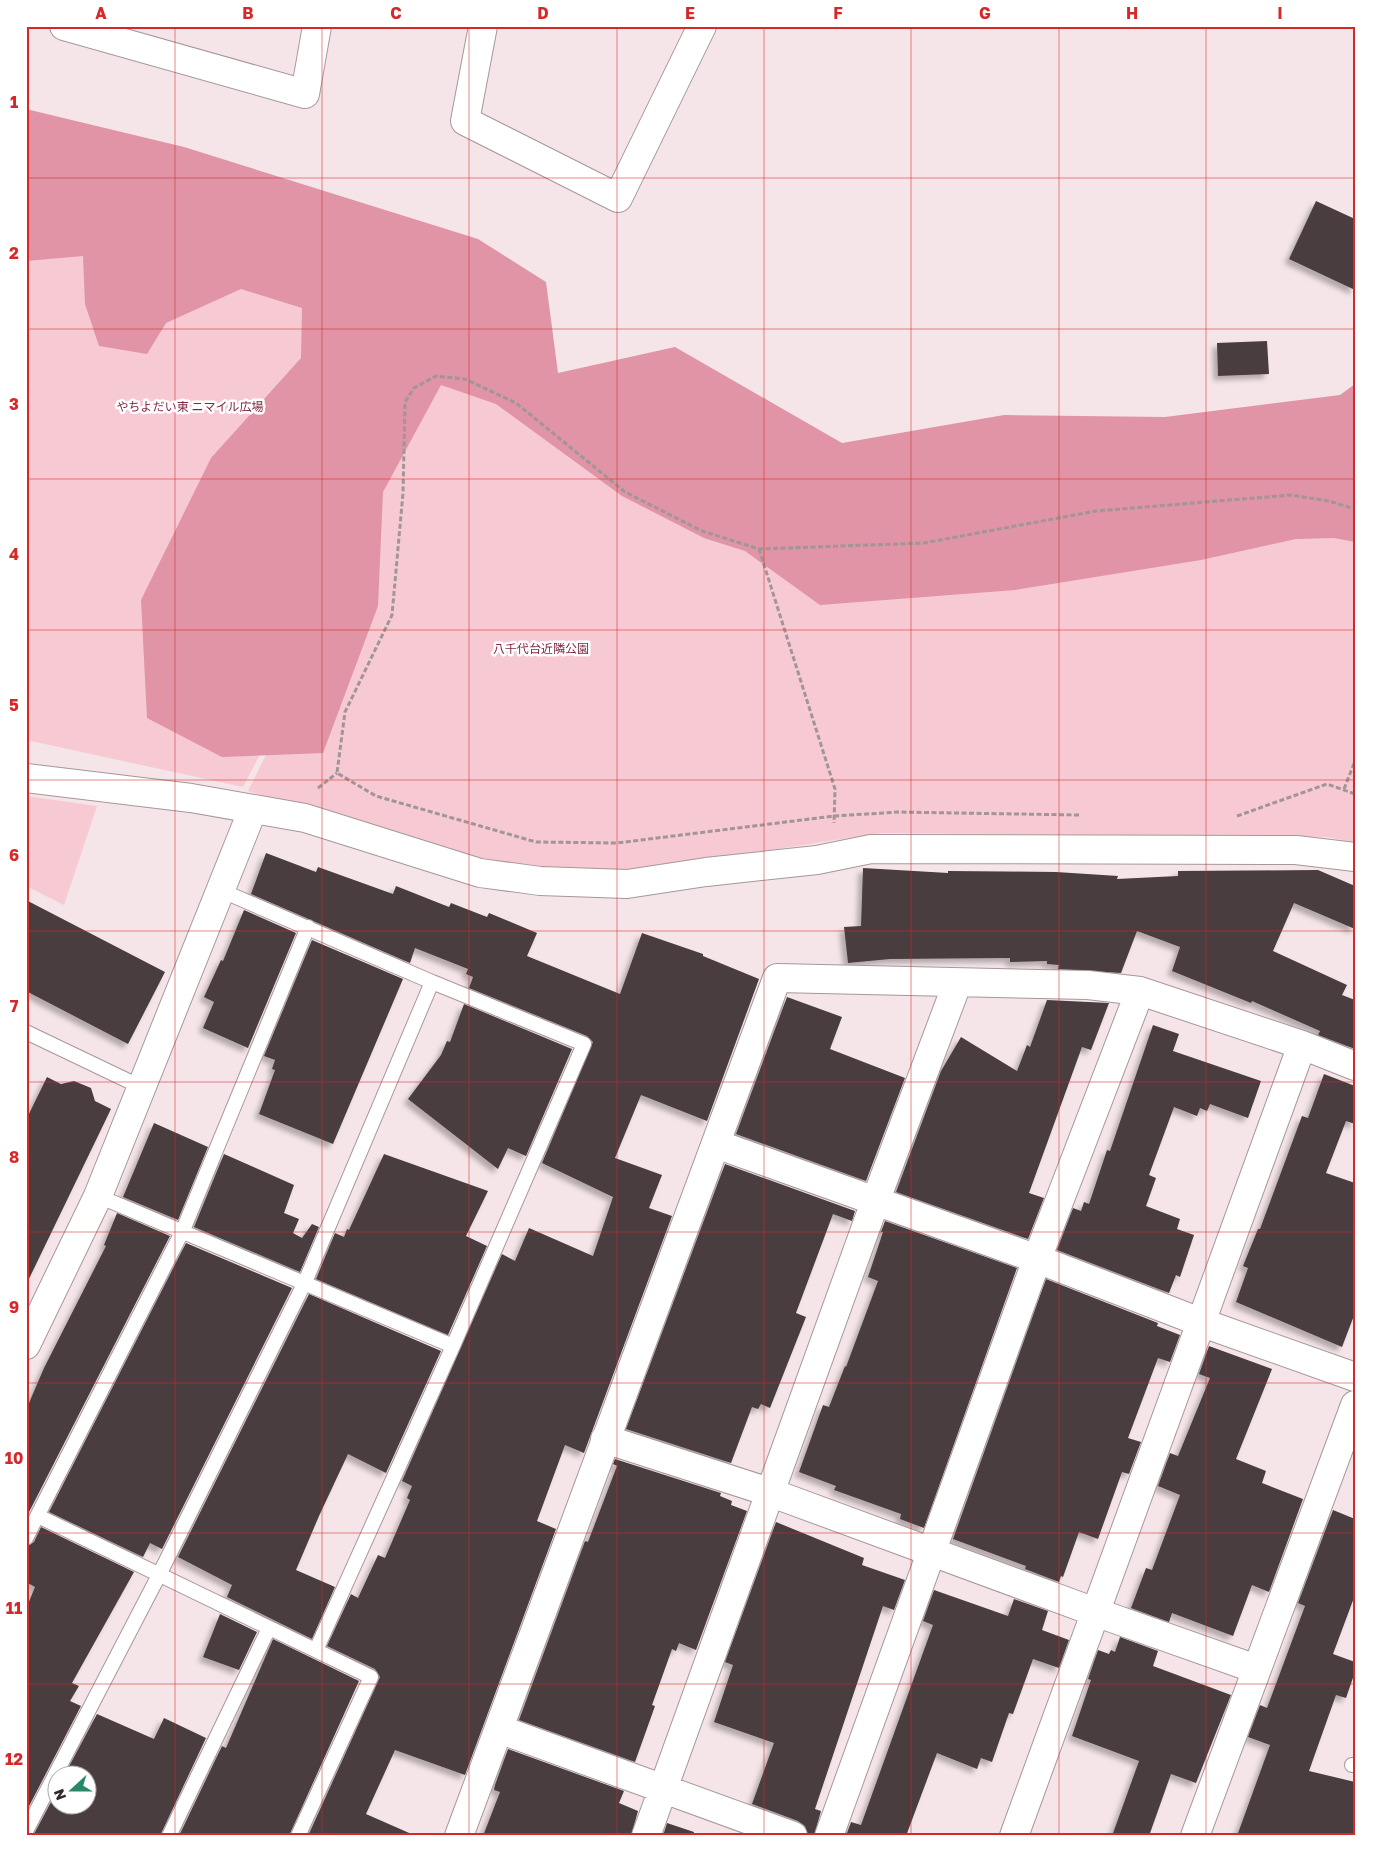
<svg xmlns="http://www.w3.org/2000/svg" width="1381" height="1862" viewBox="0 0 1381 1862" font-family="'Golos Text','Noto Sans JP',sans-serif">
  <defs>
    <filter id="shadow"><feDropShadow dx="-4.5" dy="4.5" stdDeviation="2.5" flood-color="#0004"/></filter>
  </defs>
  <rect width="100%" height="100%" fill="#f5e5e8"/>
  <path fill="#f7c9d3" d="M26,123L387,327L309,660L243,787L26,740Z
    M397,313L730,504L1355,425V842L1326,837L881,833L621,873L545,872L451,853L248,791L313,661Z
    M26,796L97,806L64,905L26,886Z"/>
  <path fill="#e094a5" d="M26,109L184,147L478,239L546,282L558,373L675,347L842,443L1004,415L1165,417L1340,395L1355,384V542L1334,538L1296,539L1201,560L1015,590L820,605L745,551L704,538L622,496L496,404L441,385L383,492L378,606L323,753L222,757L147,718L141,600L211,458L301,358L302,308L241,289L166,323L147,354L99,346L85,304L83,256L26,261Z"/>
  <path fill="#493d3f" filter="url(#shadow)" d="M1316,201L1355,219V290L1289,259Z
    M1267,341L1269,374L1218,376L1217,343Z
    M266,853L316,872L318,867L393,894L396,886L449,907L451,903L487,917L489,913L537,933L527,956L620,994L642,933L703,954V956L759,979L707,1121L641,1095L615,1158L662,1175L649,1208L672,1216L584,1453L565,1445L537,1521L556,1529L465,1775L395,1750L366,1814L416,1836H308L380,1677L375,1669L327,1646L351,1594L358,1598L378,1555L385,1558L410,1500L407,1498L412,1486L402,1481L502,1254L515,1261L529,1228L593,1256L613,1197L542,1163L593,1042L587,1036L469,988L473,977L466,974L468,969L415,948L410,963L251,894Z
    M863,868L948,873V871L1056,872L1118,876L1117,879L1178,876V871L1318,870L1355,886V929L1294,903L1273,951L1347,985L1342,995L1355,1000V1049L1318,1035L1320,1031L1252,1001L1251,1003L1172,971L1180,947L1137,931L1121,973L1058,969L1059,965L1047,964V961L1010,962V958L890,959L848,963L844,927L861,926Z
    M26,900L165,972L128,1044L26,991Z
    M244,910L296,933L248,1048L203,1028L214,1002L204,997L221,960L223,961Z
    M312,940L403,979L333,1144L259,1114L275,1070L272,1069L275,1060L264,1056Z
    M787,997L842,1017L830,1049L905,1078L866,1181L736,1134Z
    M1047,1000L1109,1003L1091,1050L1082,1047L1029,1193L1044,1198L1028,1239L896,1192L941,1071L961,1037L1017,1071L1027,1045L1030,1047Z
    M464,1004L572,1049L526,1156L508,1148L498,1169L408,1099L441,1055L447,1041L450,1042Z
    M1153,1025L1179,1034L1173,1051L1261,1081L1248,1118L1210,1104L1207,1111L1200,1108L1197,1116L1174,1107L1149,1175L1156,1178L1146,1206L1180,1219L1177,1229L1194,1235L1180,1277L1176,1275L1169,1293L1057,1250L1073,1208L1081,1211L1084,1202L1089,1204L1107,1150L1110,1151Z
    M1324,1074L1355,1086V1124L1346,1121L1326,1173L1355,1183V1313L1342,1347L1236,1302L1248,1268L1243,1266L1258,1229H1260L1302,1116L1308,1118Z
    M47,1077L61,1084L74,1081L91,1088L95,1101L111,1109L26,1285V1120Z
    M154,1123L208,1147L178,1220L123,1197Z
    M224,1154L294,1185L284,1213L299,1219L293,1233L302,1238L312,1224L319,1227L300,1272L194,1227Z
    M384,1154L488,1191L466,1236L487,1246L448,1335L316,1279L335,1233L344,1237L347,1229L349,1230Z
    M725,1164L855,1211L852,1221L833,1214L796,1313L806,1317L770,1408L761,1404L758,1409L752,1407L731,1463L626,1429Z
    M117,1213L170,1236L26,1518V1410L44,1368L106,1246L104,1245Z
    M885,1221L1017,1268L924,1528L900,1519L901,1514L834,1490L836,1486L799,1472L823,1405L829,1407L845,1366L846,1367L878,1281L868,1277L883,1232H881Z
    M186,1243L292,1288L162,1549L150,1543L143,1557L49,1512Z
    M1046,1279L1158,1323L1157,1326L1180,1335L1170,1362L1158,1358L1128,1438L1141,1442L1129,1474L1122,1472L1098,1539L1079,1532L1063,1577L1061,1576L1059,1582L1025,1569L1026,1566L953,1539Z
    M309,1294L441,1351L386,1473L348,1454L319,1516L296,1570L335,1587L312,1639L227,1597L232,1585L178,1557Z
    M1209,1346L1272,1369L1236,1459L1266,1471L1262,1483L1303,1499L1269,1592L1252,1585L1233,1636L1172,1613L1169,1622L1131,1608L1146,1568L1152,1570L1180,1495L1158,1486L1170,1453L1178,1456L1210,1378L1199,1374Z
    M615,1459L721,1493L720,1496L732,1501L731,1505L747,1511L696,1650L679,1643L676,1651L672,1649L652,1705L655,1706L635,1762L519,1720L585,1541L588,1542L617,1466L613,1464Z
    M1333,1510L1355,1519V1595L1333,1654L1355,1662V1672L1346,1698L1336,1695L1309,1771L1355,1782V1836H1237L1270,1745L1248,1737L1260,1705L1267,1708L1305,1606L1298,1603Z
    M776,1522L864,1558L862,1565L905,1580L894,1610L883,1606L815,1809L821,1811L814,1836H808L805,1826L798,1821L752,1804L774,1743L714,1722L733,1665L725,1662Z
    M41,1527L134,1572L72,1683L79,1686L70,1701L81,1706L26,1812V1609L35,1587L26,1582V1547L34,1542Z
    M934,1590L1008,1616L1014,1599L1048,1611L1042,1630L1069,1640L1059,1668L1033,1659L1013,1714L1009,1713L992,1762L981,1758L977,1769L937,1753L906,1836H846L851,1822L861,1825L933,1625L923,1621Z
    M220,1614L257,1632L239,1670L203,1657Z
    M1120,1637L1158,1651L1153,1666L1231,1695L1196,1783L1171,1774L1149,1836H1112L1139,1761L1072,1736L1091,1680L1088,1679L1098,1650L1109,1654L1111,1650L1115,1652Z
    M273,1639L359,1681L289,1836H179L222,1746L226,1748Z
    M97,1714L154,1739L164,1718L206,1738L160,1836H33L58,1789V1804H88V1774H65Z
    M508,1749L624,1791L619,1803L638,1811L631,1836H483L500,1792L494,1790L495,1785Z
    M667,1823L694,1832L693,1836H663Z"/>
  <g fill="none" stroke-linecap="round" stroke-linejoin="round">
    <defs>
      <path id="service" d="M220,890L432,982L584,1044L453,1346L316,1650
        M26,1032L141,1087
        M98,1196L453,1346
        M38,1516L371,1677L298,1836
        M26,1538L183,1230L308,927
        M1352,1765H1355
        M26,1831L159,1575L305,1282L432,982
        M169,1836L269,1628"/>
      <path id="minor" d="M64,26L305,94L317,26
        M483,26L465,121L618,198L702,26
        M26,778L191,798L305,818L480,873L540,881L627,884L706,872L817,860L871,849L1296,850L1355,857
        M716,1144L1037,1259L1200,1322L1355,1377
        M26,1345L98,1196L253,809
        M605,1439L769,1492L1095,1612L1256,1669
        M499,1729L793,1836
        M459,1836L777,978L1088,985L1140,991L1302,1045L1355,1066
        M646,1836L875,1202L957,984
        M829,1836L1037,1259L1140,991
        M1014,1836L1302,1045
        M1195,1836L1355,1405"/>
    </defs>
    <use href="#service" stroke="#a6979a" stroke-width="16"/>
    <use href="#minor" stroke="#a6979a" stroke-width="30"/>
    <path stroke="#a19597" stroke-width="3" stroke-dasharray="5 2.5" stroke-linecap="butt" d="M759,549L835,789L834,823
      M318,788L337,773
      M1344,789L1355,761
      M1079,815L899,812L834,816L617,843L536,842L376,796L337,773L345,712L392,615L403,493L405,402L414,388L436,376L465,379L516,403L625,492L702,531L759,549L924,543L1096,511L1291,495L1329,501L1355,509
      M1237,816L1327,784L1355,794"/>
    <use href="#service" stroke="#fff" stroke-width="14"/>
    <use href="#minor" stroke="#fff" stroke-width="28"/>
  </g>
  <path fill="none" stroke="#d62828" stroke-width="1" stroke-opacity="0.55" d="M175,26V1836M322,26V1836M469,26V1836M617,26V1836M764,26V1836M911,26V1836M1059,26V1836M1206,26V1836M26,178H1355M26,329H1355M26,479H1355M26,630H1355M26,780H1355M26,931H1355M26,1082H1355M26,1232H1355M26,1383H1355M26,1533H1355M26,1684H1355"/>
  <g text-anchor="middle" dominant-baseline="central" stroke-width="5" stroke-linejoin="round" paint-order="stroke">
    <g font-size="12" fill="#802844" stroke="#fff">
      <text x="190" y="406">やちよだい東 ニマイル広場</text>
      <text x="541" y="648">八千代台近隣公園</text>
    </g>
  </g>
  <rect width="1381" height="1862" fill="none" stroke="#ffffff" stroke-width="55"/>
  <g transform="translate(72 1790) rotate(249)"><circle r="24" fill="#ffffff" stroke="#aca9aa"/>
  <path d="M0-4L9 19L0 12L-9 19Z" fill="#278a65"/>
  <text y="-8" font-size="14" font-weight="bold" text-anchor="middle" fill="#2f292a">N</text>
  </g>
  <rect x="28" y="28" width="1326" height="1806" fill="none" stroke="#d62828" stroke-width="2"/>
  <g font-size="16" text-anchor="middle" font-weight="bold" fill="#d62828">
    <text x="101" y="19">A</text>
    <text x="248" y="19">B</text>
    <text x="396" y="19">C</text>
    <text x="543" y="19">D</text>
    <text x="690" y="19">E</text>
    <text x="838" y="19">F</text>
    <text x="985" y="19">G</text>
    <text x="1132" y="19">H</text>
    <text x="1280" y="19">I</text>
    <text x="14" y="108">1</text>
    <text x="14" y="259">2</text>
    <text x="14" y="410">3</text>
    <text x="14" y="560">4</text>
    <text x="14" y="711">5</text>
    <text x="14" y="861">6</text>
    <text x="14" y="1012">7</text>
    <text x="14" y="1163">8</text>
    <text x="14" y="1313">9</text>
    <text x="14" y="1464">10</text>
    <text x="14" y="1614">11</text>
    <text x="14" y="1765">12</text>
  </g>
</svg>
